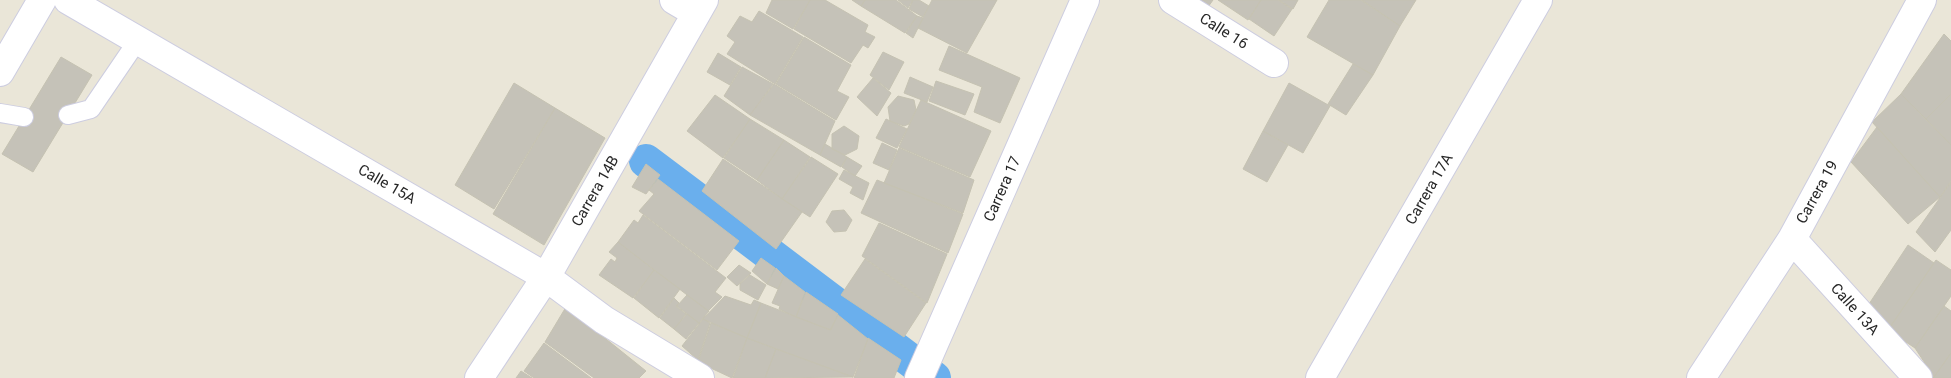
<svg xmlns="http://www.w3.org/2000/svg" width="1951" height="378" viewBox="0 0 1951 378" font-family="Roboto,sans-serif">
  <rect width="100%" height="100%" fill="#eae6d8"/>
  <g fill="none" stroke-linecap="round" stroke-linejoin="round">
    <path stroke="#6aafed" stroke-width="34" d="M646,161L934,378"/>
  </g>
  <path fill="#c5c2b8" stroke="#c5c2b2" d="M772,0H810L793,29L766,13Z
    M810,0H825L868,25L865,32L875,37L868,48L863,45L851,63L794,29Z
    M852,0H865L861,6Z
    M865,0H896L917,16L905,33L861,6Z
    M898,0H913L908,8Z
    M913,0H919L929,6L923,17L909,9Z
    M932,0H997L967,53L918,28Z
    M1198,0H1213L1208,7Z
    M1218,0H1261L1248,20Z
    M1261,0H1278L1292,9L1274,36L1249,19Z
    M1279,0H1298L1293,9Z
    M1329,0H1361L1400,26L1373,75L1307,37Z
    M1362,0H1416L1400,26Z
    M759,11L803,37L775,84L727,54L735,42L727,36L740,16L752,22Z
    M917,16L923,18L913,38L906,33Z
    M1944,34L1951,41V94L1926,119L1901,94Z
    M804,37L851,65L837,91L849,97L836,120L776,84Z
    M949,46L1020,78L1000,123L974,112L982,87L939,70Z
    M883,52L904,62L889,90L870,75Z
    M718,53L741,67L730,85L707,72Z
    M61,57L92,75L33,172L2,154Z
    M1353,64L1373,75L1346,115L1328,104Z
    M742,67L773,84L750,115L724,96Z
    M910,77L933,87L927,102L904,93Z
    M873,78L891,93L877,116L857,97Z
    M936,81L974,94L965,115L929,101Z
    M514,83L555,108L494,209L455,185Z
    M1289,83L1330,106L1303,153L1263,131Z
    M774,84L835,121L820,155L750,115Z
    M1901,94L1951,145V181L1940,197L1872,122Z
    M1951,94V145L1926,119Z
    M715,95L750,119L723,158L687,131Z
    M898,96L914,100L916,110L909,124L904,126L890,121L888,107Z
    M921,100L991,131L970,177L899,147Z
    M555,108L605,138L544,245L493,214Z
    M750,119L784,140L757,180L724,158Z
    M886,119L907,129L897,148L876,138Z
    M844,126L859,136L857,149L845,155L832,149V134Z
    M1877,127L1940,197L1908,224L1851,162Z
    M1263,131L1288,145L1267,182L1243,169Z
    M784,140L810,157L782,199L757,180Z
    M882,143L897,150L889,170L873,163Z
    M825,144L847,157L841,167L820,155Z
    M899,148L974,180L963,213L884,183Z
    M811,157L838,174L810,217L782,199Z
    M847,157L862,166L855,176L842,167Z
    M723,159L802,212L776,249L702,191Z
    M646,164L660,175L646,194L632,187Z
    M844,170L869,183L863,200L850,193L853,187L839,179Z
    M658,179L739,241L717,270L639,211L654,194L649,190Z
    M877,180L963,214L948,253L861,213Z
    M1951,182V230L1935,252L1916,232Z
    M844,210L852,220L846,231L834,232L826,222L832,211Z
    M643,215L726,278L715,292L722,297L708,311L618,242L634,220L638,223Z
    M879,223L947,254L927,303L862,256Z
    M618,242L654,270L633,298L599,275L611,259L615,262L617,258L609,252Z
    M1908,245L1934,263L1888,330L1867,307Z
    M761,258L775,268L767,284L752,271Z
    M865,259L926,303L904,337L841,295Z
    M1936,260L1951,270V296L1915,348L1888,330Z
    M739,265L751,273L737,286L727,277Z
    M776,268L784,276L778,289L767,284Z
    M654,270L680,289L659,318L634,298Z
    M750,275L766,285L758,300L740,290V284Z
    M784,276L805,292L796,317L779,309L780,306L772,303Z
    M806,292L838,314L831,330L796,317Z
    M687,295L709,311L699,323L677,306Z
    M725,296L751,305L754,300L761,303L747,338L703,319Z
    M674,298L679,303L676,306L686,314L674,329L660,318Z
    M761,303L830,330L838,315L868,339L853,377L747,338Z
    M1944,306L1951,311V353L1934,377L1915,348Z
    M566,307L646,371L639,378H594L545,342Z
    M687,314L699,323L686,339L674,329Z
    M703,319L710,323L698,360L682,346Z
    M711,323L747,338L732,378L698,362Z
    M747,338L776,349L765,378H733Z
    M868,338L901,360L894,378H854Z
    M544,343L591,378H534L524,371Z
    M776,349L853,377L765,378Z
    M1951,353V378H1933L1934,377Z
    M521,371L532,378H516Z"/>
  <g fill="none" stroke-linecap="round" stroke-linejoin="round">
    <defs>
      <path id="lane" d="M0,113L24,117
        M68,115L91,109L138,40"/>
      <path id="street" d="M68,0L546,277L604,320L700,378
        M674,0L696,13
        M1173,0L1274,63
        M1792,239L1918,378
        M479,378L546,277L704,0
        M919,378L1085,0
        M1320,378L1538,0
        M1701,378L1792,239L1922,0"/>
      <path id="secondary" d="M0,72L42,0"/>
    </defs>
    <use href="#lane" stroke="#cdcde0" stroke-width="20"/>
    <use href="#street" stroke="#cdcde0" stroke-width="30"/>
    <use href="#secondary" stroke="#cdcde0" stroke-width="30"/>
    <use href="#lane" stroke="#fff" stroke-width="18"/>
    <use href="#street" stroke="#fff" stroke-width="28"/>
    <use href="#secondary" stroke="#fff" stroke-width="28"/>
  </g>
  <g text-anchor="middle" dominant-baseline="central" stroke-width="4.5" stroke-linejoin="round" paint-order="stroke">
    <g font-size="15" fill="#272727" stroke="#fff">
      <text transform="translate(1224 31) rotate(32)">Calle 16</text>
      <text transform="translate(387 184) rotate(30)">Calle 15A</text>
      <text transform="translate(1002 189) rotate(-66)">Carrera 17</text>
      <text transform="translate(1429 189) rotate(-60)">Carrera 17A</text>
      <text transform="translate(595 191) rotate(-60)">Carrera 14B</text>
      <text transform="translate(1817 192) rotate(-61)">Carrera 19</text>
      <text transform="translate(1855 309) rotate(48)">Calle 13A</text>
    </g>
  </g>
</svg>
